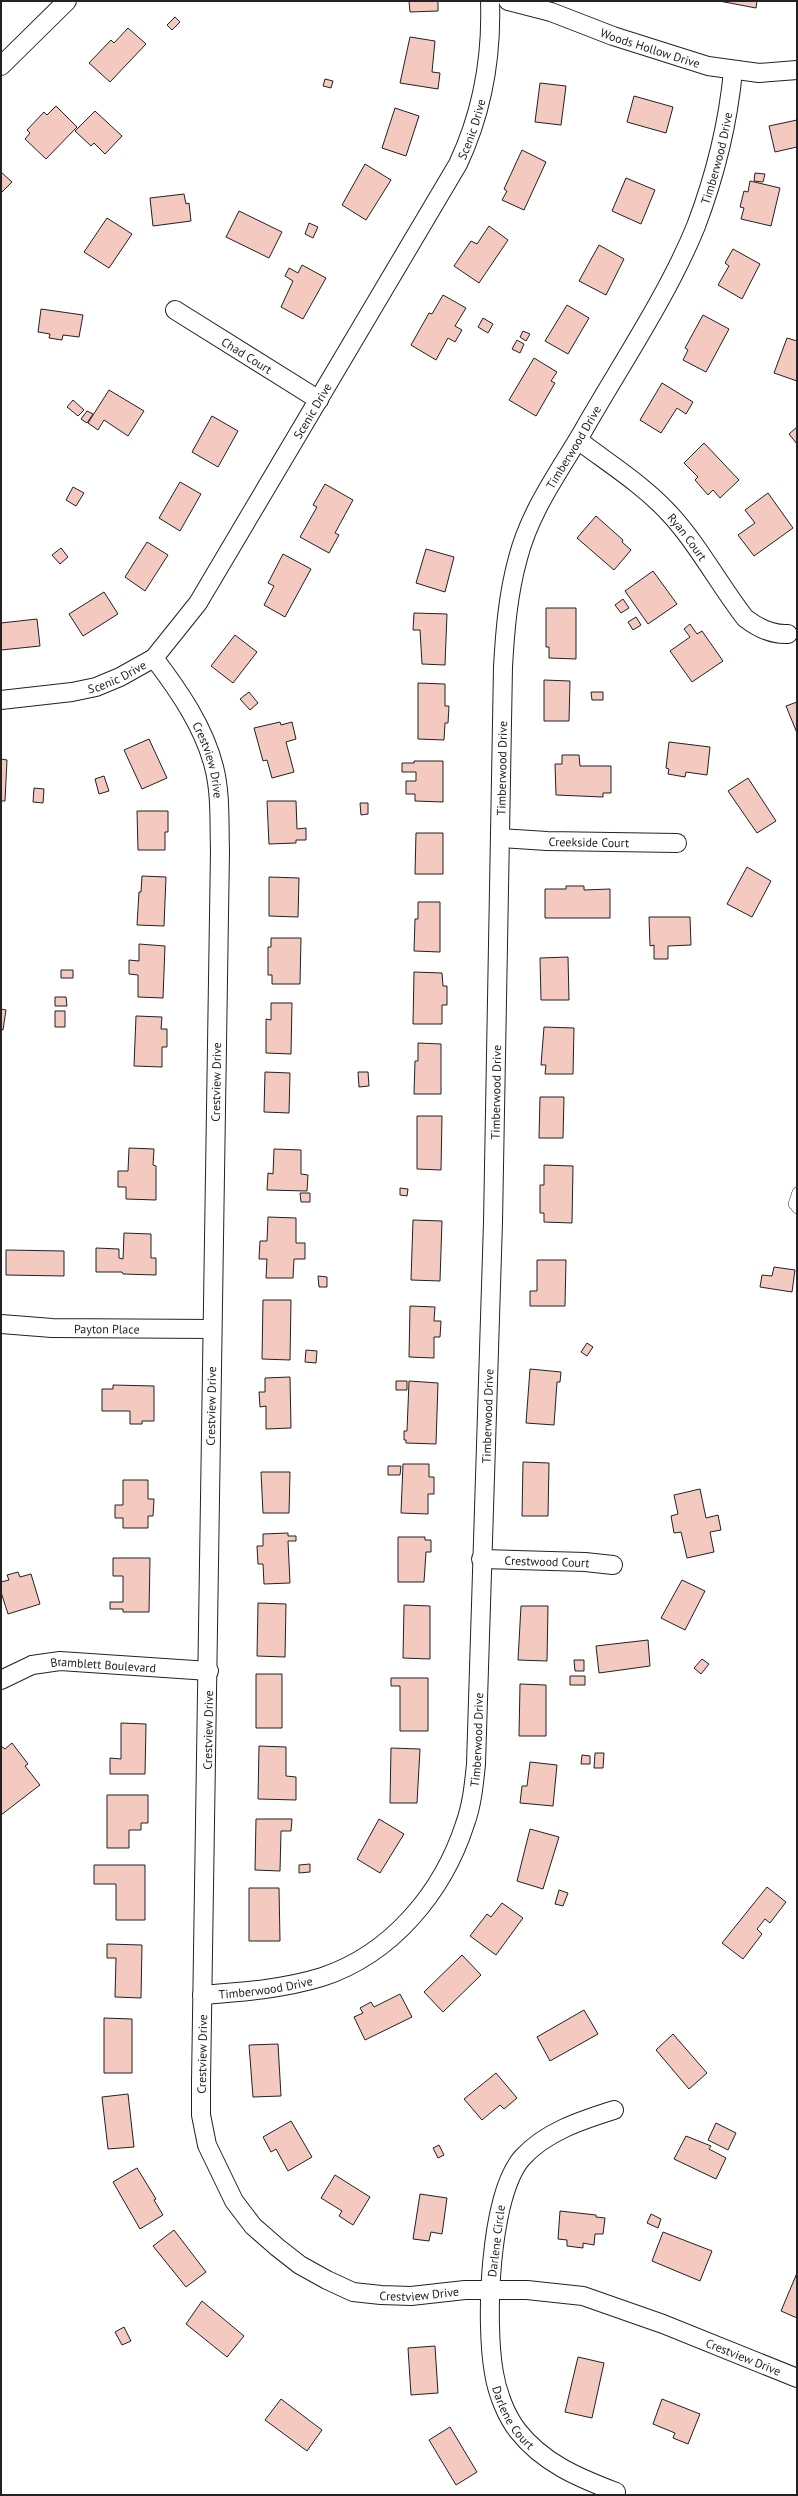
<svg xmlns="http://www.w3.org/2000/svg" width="798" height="2496" viewBox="0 0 798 2496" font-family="'PT Sans',sans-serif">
  <rect width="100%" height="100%" fill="#fff"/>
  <path fill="#f3c9c0" stroke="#222" d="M409,1H438V11L410,12Z
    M719,1H757L756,8Z
    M175,17L180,22L172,30L167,25Z
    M128,28L146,44L110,82L89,63L111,40L114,43Z
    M410,37L435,41L432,72L440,73L438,89L400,83Z
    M325,79L333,81L331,88L323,86Z
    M540,83L566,86L561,125L535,122Z
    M634,96L673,107L666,133L627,122Z
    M56,106L77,127L46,159L25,139L30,133L27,130L44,112L47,115Z
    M395,108L419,116L406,156L382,148Z
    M95,111L122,136L105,154L94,143L91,146L75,131Z
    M797,120V147L775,152L769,126Z
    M522,150L546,162L524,210L502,200L507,191L504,189Z
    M365,164L391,180L366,220L342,205Z
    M1,172L12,182L1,193Z
    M755,173L765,174L763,182L754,181Z
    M626,178L655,190L641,224L612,211Z
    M750,181L780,188L771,226L741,219L744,208L740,207L744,191L748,192Z
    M184,194L186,204L189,203L191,221L153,226L150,198Z
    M239,211L282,232L269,258L226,237Z
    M107,218L132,234L109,268L84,252Z
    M309,223L318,227L313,238L305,234Z
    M489,226L508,240L479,283L454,266L471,241L477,244Z
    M599,245L624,259L606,295L579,281Z
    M733,249L760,264L742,299L718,285L729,266L725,263Z
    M302,265L326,278L303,319L281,307L293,281L285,276L289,268L298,273Z
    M443,295L466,308L455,326L462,330L455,342L448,338L436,360L411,345L429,313L432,314Z
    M567,305L589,318L568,354L545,341Z
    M41,309L83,315L79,337L63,335L62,340L49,338L50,334L38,332Z
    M703,315L729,329L706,372L683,360L688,350L685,348Z
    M483,318L493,324L488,333L478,327Z
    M523,331L530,334L526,341L520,337Z
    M787,338L797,341V381L774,373Z
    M517,340L524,344L520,353L512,349Z
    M534,358L557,372L551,381L555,383L536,416L509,400Z
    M662,383L693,402L686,414L677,408L661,433L640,420Z
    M109,390L144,411L128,436L104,420L98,430L88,423Z
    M73,400L84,410L78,416L67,407Z
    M87,411L93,414L87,423L81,419Z
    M212,416L238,431L218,467L192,452Z
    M797,427V444L789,434Z
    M704,443L739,480L720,498L713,490L708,495L695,480L698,477L684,463Z
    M180,482L201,494L180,531L159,518Z
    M325,484L353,500L335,533L339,535L329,553L300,537L317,507L313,505Z
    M73,487L84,493L76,506L66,500Z
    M768,493L793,528L754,556L738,535L755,523L745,510Z
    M596,516L623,540L622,542L631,550L614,570L577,538Z
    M147,542L168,555L145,591L125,577Z
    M61,548L68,557L60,564L52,555Z
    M426,549L454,557L445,592L416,583Z
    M283,554L311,569L285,617L264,605L274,586L268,583Z
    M653,571L677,604L648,624L625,591Z
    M104,592L118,614L83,636L69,614Z
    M623,599L629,608L621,613L615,605Z
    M546,608H576V659L549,658V647H546Z
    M414,613L447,614L445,665L422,664L420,630H413Z
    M636,617L641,625L633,630L628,622Z
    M37,619L40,646L1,650V623Z
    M690,624L697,634L702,631L723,661L692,682L670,651L690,637L684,629Z
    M235,635L257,652L233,683L211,666Z
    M544,680L570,681L569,721H544Z
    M418,683L445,684V706H449L448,723H445L444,740L418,739Z
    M249,692L258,703L250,710L240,699Z
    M591,692H603V700H592Z
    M797,702V733L786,706Z
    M280,722L281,725L292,722L296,739L286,742L294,772L272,778L267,760L263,761L254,728Z
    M149,739L167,778L142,789L124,750Z
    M669,742L710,747L707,775L686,772L685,777L668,774L669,769L666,768Z
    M562,755H579L580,766H611V793H603V797L556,795L555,764H562Z
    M1,759L7,760L5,801H1Z
    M414,761H443V802L415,801V794H406V781H416V772H402V763H414Z
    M104,776L109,791L99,794L95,779Z
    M748,778L776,821L757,833L728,791Z
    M34,788L44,789L43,803L33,802Z
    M267,801H296L297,829L306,828V840H296V843L269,844Z
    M360,803H368V814L361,815Z
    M137,811H168V832H165V850H138Z
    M416,833H443V874H415Z
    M747,867L771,881L752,917L727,904Z
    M142,876L166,877L164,926L137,925L139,892H141Z
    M269,877L299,878L298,917L269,916Z
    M566,886H584V890L610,889V918H545V889H566Z
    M418,902H440V952L414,951L415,919H418Z
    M649,917H690L691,945L668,946V959H654V945L650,946Z
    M271,938H301L300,984H272V975H268V947H271Z
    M139,944L165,946L163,998L138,997V975L129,974V960L139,961Z
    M568,957L569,1000H541L540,958Z
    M61,970H73V978H61Z
    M414,972L442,973L443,986H447V1005H442V1024H413Z
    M55,997H66L67,1006H55Z
    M271,1003H292L291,1054L266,1053V1019L271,1020Z
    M1,1009L6,1010L3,1030L1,1029Z
    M55,1011H65V1027H55Z
    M136,1016L162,1017L161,1029H167V1047H162V1067L134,1066Z
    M544,1027L574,1028L573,1074H545L546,1065H541Z
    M418,1043L441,1044V1094H414L415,1061H418Z
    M265,1072L290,1073L289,1113L264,1112Z
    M358,1072H368L369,1086L359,1087Z
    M540,1097H564L563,1138H539Z
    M417,1116H442L441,1170L417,1169Z
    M129,1148L154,1149L153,1165L156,1166V1200L126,1199V1187H118V1171H128Z
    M274,1149L301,1150V1174L308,1175L307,1191L267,1190L268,1173L273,1174Z
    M544,1165L573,1166L572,1223L544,1222V1213H540V1185H544Z
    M400,1188L408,1189L407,1196L400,1195Z
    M300,1193H310V1202H301Z
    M268,1217L296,1218V1243H305V1259H294L293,1278H266L267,1259H259L260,1241H267Z
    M413,1220L442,1221L440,1281L411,1280Z
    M124,1233L151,1234V1258H156V1275L123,1274L122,1272H96V1248L119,1249V1258L123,1259Z
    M6,1250L64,1251V1276L6,1275Z
    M537,1260H566L565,1306H530V1291H537Z
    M774,1267L795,1270L792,1292L760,1287L762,1275L772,1276Z
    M318,1276L327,1277V1287H319Z
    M263,1300H291L290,1360L262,1359Z
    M410,1306L435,1307L434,1321H441L440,1337H434V1358L409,1357Z
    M587,1343L593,1347L587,1356L581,1352Z
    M306,1350L317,1351L316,1363L305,1362Z
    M530,1369L561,1372L560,1382H557L554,1425L526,1423Z
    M290,1377L291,1428L266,1429V1406L260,1407L259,1392H265V1378Z
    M396,1381H407V1390H396Z
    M409,1381L438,1383L436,1444L406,1443V1440H404V1431H407Z
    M113,1385L154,1386V1421H142V1424H130V1411H102V1389H113Z
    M523,1462L549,1463L548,1516H522Z
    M403,1464H429V1477H434V1494H428V1514L401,1513Z
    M388,1466H401L400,1475H388Z
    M261,1472H290L289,1513H263Z
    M123,1480H148V1499H154L153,1516H148V1528H123V1518H115V1505H123Z
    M700,1489L706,1518L718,1515L721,1530L710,1532L714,1552L687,1558L681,1532L674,1533L671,1516L678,1514L674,1495Z
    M288,1533V1536H296V1541H288L290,1583L264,1584L263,1564H258L257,1546H263V1534Z
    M398,1537H425V1540H431V1552H426L424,1582H398Z
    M113,1558H150L149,1612H123V1609H110V1602H123V1576H113Z
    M18,1572L20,1577L31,1574L40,1604L8,1614L1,1592V1582L9,1580L7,1575Z
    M682,1580L705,1591L685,1630L661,1618Z
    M258,1603L286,1604L285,1657L257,1656Z
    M404,1605L430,1606V1659L403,1658Z
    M521,1606H548L547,1661L518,1660Z
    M648,1640L650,1666L599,1673L596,1646Z
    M702,1659L709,1664L701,1674L694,1668Z
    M574,1660H584V1671H575Z
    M256,1674H282V1728H256Z
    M570,1676H585V1685H570Z
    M391,1678H428V1731H400V1686H391Z
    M520,1684L546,1685V1736H519Z
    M121,1723L146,1724L145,1774H110V1758L121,1759Z
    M12,1743L28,1764L25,1766L40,1785L1,1815V1746L5,1749Z
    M259,1746L286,1747V1776L296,1777V1800L258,1799Z
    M391,1748L420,1749L417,1803H390Z
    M595,1753H604L603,1768H594Z
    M582,1755L590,1756V1764H581Z
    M530,1762L557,1765L553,1806L520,1803L522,1786H527Z
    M107,1795H148V1823H141V1830H129V1848H107Z
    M256,1819H292L291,1831H281L280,1871L255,1870Z
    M379,1819L404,1834L380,1873L357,1859Z
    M530,1829L559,1837L543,1889L517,1881Z
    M310,1864V1872L299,1873V1865Z
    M94,1865H145V1920H116V1884H94Z
    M767,1887L786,1902L770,1923L765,1919L757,1929L762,1934L743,1959L722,1943Z
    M249,1888H279L280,1941H249Z
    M559,1890L568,1893L563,1906L555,1904Z
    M502,1903L523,1918L496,1955L470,1936L487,1914L491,1917Z
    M107,1944L142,1945L141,1998L115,1997L116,1958H107Z
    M462,1955L481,1975L443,2012L424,1992Z
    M400,1994L412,2017L365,2040L354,2017L363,2013L360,2008L371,2002L374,2007Z
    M584,2010L598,2034L550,2061L537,2037Z
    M104,2018L132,2019V2073H104Z
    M673,2034L707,2073L689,2089L656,2050Z
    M278,2044L281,2096L253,2097L249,2045Z
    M496,2073L517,2098L504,2109L500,2105L482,2120L464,2099Z
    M128,2094L134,2147L108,2149L102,2097Z
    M291,2121L312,2157L288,2171L276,2149L271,2152L263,2137Z
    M716,2123L736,2133L728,2150L708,2140Z
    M686,2136L711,2146L709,2149L726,2158L716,2179L674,2159Z
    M439,2145L444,2155L438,2158L433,2148Z
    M137,2168L156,2199L154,2200L163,2215L140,2229L113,2182Z
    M335,2175L370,2197L353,2225L339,2216L342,2211L321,2198Z
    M420,2194L447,2198L442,2234L431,2232L429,2241L413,2239Z
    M560,2211L596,2215V2217L605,2218L603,2234H595L594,2245L583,2243V2248L567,2246V2240L558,2239Z
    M651,2214L661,2219L658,2228L647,2223Z
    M174,2230L206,2272L186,2287L153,2246Z
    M663,2232L712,2251L700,2281L652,2261Z
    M797,2273V2318L781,2311Z
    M202,2301L244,2336L227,2357L186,2324Z
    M124,2327L131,2341L122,2345L115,2332Z
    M435,2346L438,2393L411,2395L408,2348Z
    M578,2357L604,2363L592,2418L565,2412Z
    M281,2399L322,2430L307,2451L265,2420Z
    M662,2399L700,2414L688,2444L673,2438L675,2433L653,2424Z
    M450,2427L477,2472L456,2485L429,2440Z"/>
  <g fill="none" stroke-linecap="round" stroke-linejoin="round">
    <defs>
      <path id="service" d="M797,1192L793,1204L797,1209"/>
      <g id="minor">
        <path id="s1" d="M508,1L551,12L613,36L708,66L759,73L797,70"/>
        <path d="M1,66L67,1"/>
        <path id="s2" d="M175,310L319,400"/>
        <path id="s3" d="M578,440C608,463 642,484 668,512C698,544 718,583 745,618C758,628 772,635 788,634"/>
        <path id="s4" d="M154,658C179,691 204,727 214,767C221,794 219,823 220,850L201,2082V2115L207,2145L234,2201L253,2226L277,2247L300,2265L327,2280L353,2292L381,2295L411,2296L465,2290H527L583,2296L663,2324L797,2378"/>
        <path id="s5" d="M1,700L72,692L96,687L120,677L154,658L198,603L458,164C482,113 492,58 490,1"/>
        <path id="s6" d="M502,838L547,841L677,843"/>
        <path id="s7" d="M1,1324L52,1328L212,1329"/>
        <path id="s8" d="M481,1559L585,1562L613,1565"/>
        <path id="s9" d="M1,1680L32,1665L60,1661L209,1671"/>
        <path id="s10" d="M202,1995C242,1992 283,1989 322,1977C392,1954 443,1892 465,1824C472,1805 474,1784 476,1764L493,1222L503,667C505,631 508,594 518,558C530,511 559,472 583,431C620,366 668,295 696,226C715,176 728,124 733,71"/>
        <path id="s11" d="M614,2110C582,2120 545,2132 522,2158C489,2196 485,2324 494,2373C497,2392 506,2416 518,2431C543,2463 579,2478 616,2492"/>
      </g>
    </defs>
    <use href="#service" stroke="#222" stroke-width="10"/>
    <use href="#minor" stroke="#222" stroke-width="20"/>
    <use href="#service" stroke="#fff" stroke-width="9"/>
    <use href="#minor" stroke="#fff" stroke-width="18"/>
  </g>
  <g text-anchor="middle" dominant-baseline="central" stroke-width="3" stroke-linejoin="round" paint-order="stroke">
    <g font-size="12" fill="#222" stroke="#fff">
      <text stroke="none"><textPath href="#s1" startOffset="150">Woods Hollow Drive</textPath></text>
      <text stroke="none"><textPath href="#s5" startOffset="779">Scenic Drive</textPath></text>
      <text stroke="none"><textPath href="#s10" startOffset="2056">Timberwood Drive</textPath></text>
      <text stroke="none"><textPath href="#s2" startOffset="85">Chad Court</textPath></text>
      <text stroke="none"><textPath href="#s5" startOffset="455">Scenic Drive</textPath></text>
      <text stroke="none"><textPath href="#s10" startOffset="1732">Timberwood Drive</textPath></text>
      <text stroke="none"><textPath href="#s3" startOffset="147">Ryan Court</textPath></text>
      <text stroke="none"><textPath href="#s5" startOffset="119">Scenic Drive</textPath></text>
      <text stroke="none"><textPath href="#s4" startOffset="117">Crestview Drive</textPath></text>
      <text stroke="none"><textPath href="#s10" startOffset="1396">Timberwood Drive</textPath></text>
      <text stroke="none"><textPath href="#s6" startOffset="87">Creekside Court</textPath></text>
      <text transform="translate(216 1082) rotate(-89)">Crestview Drive</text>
      <text stroke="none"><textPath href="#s10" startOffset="1072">Timberwood Drive</textPath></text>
      <text stroke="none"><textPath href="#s7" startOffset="106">Payton Place</textPath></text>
      <text transform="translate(211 1406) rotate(-89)">Crestview Drive</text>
      <text stroke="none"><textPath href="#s10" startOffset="748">Timberwood Drive</textPath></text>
      <text stroke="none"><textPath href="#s8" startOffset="66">Crestwood Court</textPath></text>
      <text stroke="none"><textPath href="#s9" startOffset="106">Bramblett Boulevard</textPath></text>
      <text transform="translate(208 1730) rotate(-89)">Crestview Drive</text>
      <text stroke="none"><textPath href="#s10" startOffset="424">Timberwood Drive</textPath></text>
      <text stroke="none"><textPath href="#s10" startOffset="64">Timberwood Drive</textPath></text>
      <text transform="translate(202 2054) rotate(-89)">Crestview Drive</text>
      <text transform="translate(496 2241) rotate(-83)">Darlene Circle</text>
      <text stroke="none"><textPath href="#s4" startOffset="1785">Crestview Drive</textPath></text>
      <text stroke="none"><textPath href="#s4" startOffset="2121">Crestview Drive</textPath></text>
      <text stroke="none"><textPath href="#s11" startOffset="375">Darlene Court</textPath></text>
    </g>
  </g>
  <rect width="798" height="2496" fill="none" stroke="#222222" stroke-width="4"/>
</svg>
